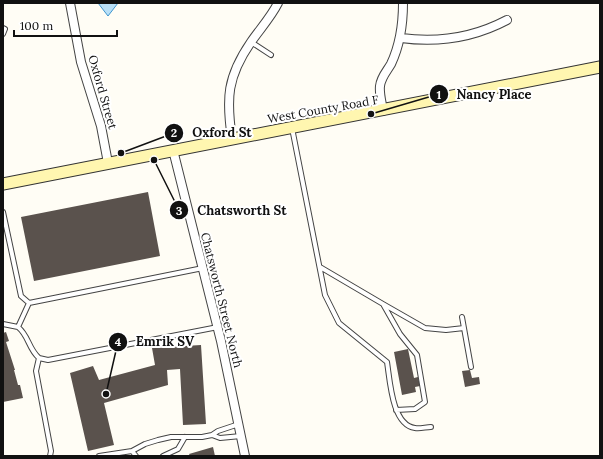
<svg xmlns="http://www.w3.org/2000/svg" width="603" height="459" viewBox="0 0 603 459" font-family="Lora,serif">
  <rect width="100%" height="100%" fill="#fffdf5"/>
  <path fill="#b9e0f7" stroke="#3f96cf" d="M98,3H118L108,16Z"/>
  <path fill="#5a524d" d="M148,192L160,256L34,281L21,217Z
    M6,332L9,341L6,342L15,370H14L18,385H20L23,398L3,402V333Z
    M201,345L206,424L183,425L180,369L167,370L168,385L104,403L114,445L88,451L70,373L93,366L99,380L155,365L152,348Z
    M408,349L414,378L418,377L420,386L415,387L416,392L402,395L394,352Z
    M470,370L472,378L479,377L480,384L465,387L462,371Z
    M213,447L215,456H190L189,454Z"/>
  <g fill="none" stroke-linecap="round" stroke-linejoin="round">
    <defs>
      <path id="lane" d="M3,28L5,29L3,34
        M251,42L271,55
        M292,128L325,295L339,323L387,362C390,381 392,425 415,428C420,429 426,427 431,427
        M3,212L21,296L29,303
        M320,267L383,304L400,334L417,355L425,402L415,409L396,410
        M383,304L425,328L446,330L464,328
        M462,317L471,367
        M3,324L18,327
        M39,358L48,360L218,327
        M212,435L220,438L241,436
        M132,451L136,456
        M50,456L51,451L36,371L39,358C28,348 29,336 18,327L29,303L203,268
        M99,456L132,451L145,444L158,440L171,437H202L212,435L218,431L239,424
        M163,456L178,449L185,437"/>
      <path id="street" d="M70,3L81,62L101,126L108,163
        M401,38C438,43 473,38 507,20
        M383,111C382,103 379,94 380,86C381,77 387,71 391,64C400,45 403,24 403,3
        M232,139C226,98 227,77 251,42C260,29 271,17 278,3
        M173,150L221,341L245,456"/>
      <path id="secondary" d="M3,184L600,67"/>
    </defs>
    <use href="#lane" stroke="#444" stroke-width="6"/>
    <use href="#street" stroke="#444" stroke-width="10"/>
    <use href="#secondary" stroke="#333" stroke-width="13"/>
    <use href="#lane" stroke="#fff" stroke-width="4"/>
    <use href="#street" stroke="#fff" stroke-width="8"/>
    <use href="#secondary" stroke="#fff6b0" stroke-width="11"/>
  </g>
  <g text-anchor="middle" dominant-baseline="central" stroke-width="4" stroke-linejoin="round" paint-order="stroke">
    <g font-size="12" fill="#111" stroke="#fff">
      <text transform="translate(103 92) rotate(74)">Oxford Street</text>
      <text transform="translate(323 109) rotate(-10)">West County Road F</text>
      <text transform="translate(222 300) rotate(76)">Chatsworth Street North</text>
    </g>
  </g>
  <path fill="none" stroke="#111" stroke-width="1.5" d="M371 114L439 94M121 153L174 133M154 160L179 210M106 394L118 342"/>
  <g fill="#111" stroke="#fff" stroke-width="1.5">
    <circle cx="371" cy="114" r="4"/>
    <circle cx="121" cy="153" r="4"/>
    <circle cx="154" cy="160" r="4"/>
    <circle cx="106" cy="394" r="4"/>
    <circle cx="439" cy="94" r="10"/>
    <circle cx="174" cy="133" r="10"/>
    <circle cx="179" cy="210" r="10"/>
    <circle cx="118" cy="342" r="10"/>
  </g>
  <g font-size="12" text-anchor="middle" font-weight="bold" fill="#fff">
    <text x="439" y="99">1</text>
    <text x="174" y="137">2</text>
    <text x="179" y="215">3</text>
    <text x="118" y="346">4</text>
  </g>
  <g font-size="13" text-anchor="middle" font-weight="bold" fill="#111" stroke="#fff" stroke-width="4" stroke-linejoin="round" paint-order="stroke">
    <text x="494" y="99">Nancy Place</text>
    <text x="222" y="137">Oxford St</text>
    <text x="242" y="215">Chatsworth St</text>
    <text x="165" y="346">Emrik SV</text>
  </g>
  <rect width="603" height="459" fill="none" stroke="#111111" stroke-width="8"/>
  <path d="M14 30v6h103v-6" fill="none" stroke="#111111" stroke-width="2"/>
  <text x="20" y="30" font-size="12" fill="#111111" stroke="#ffffff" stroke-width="3" paint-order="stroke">100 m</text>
</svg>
